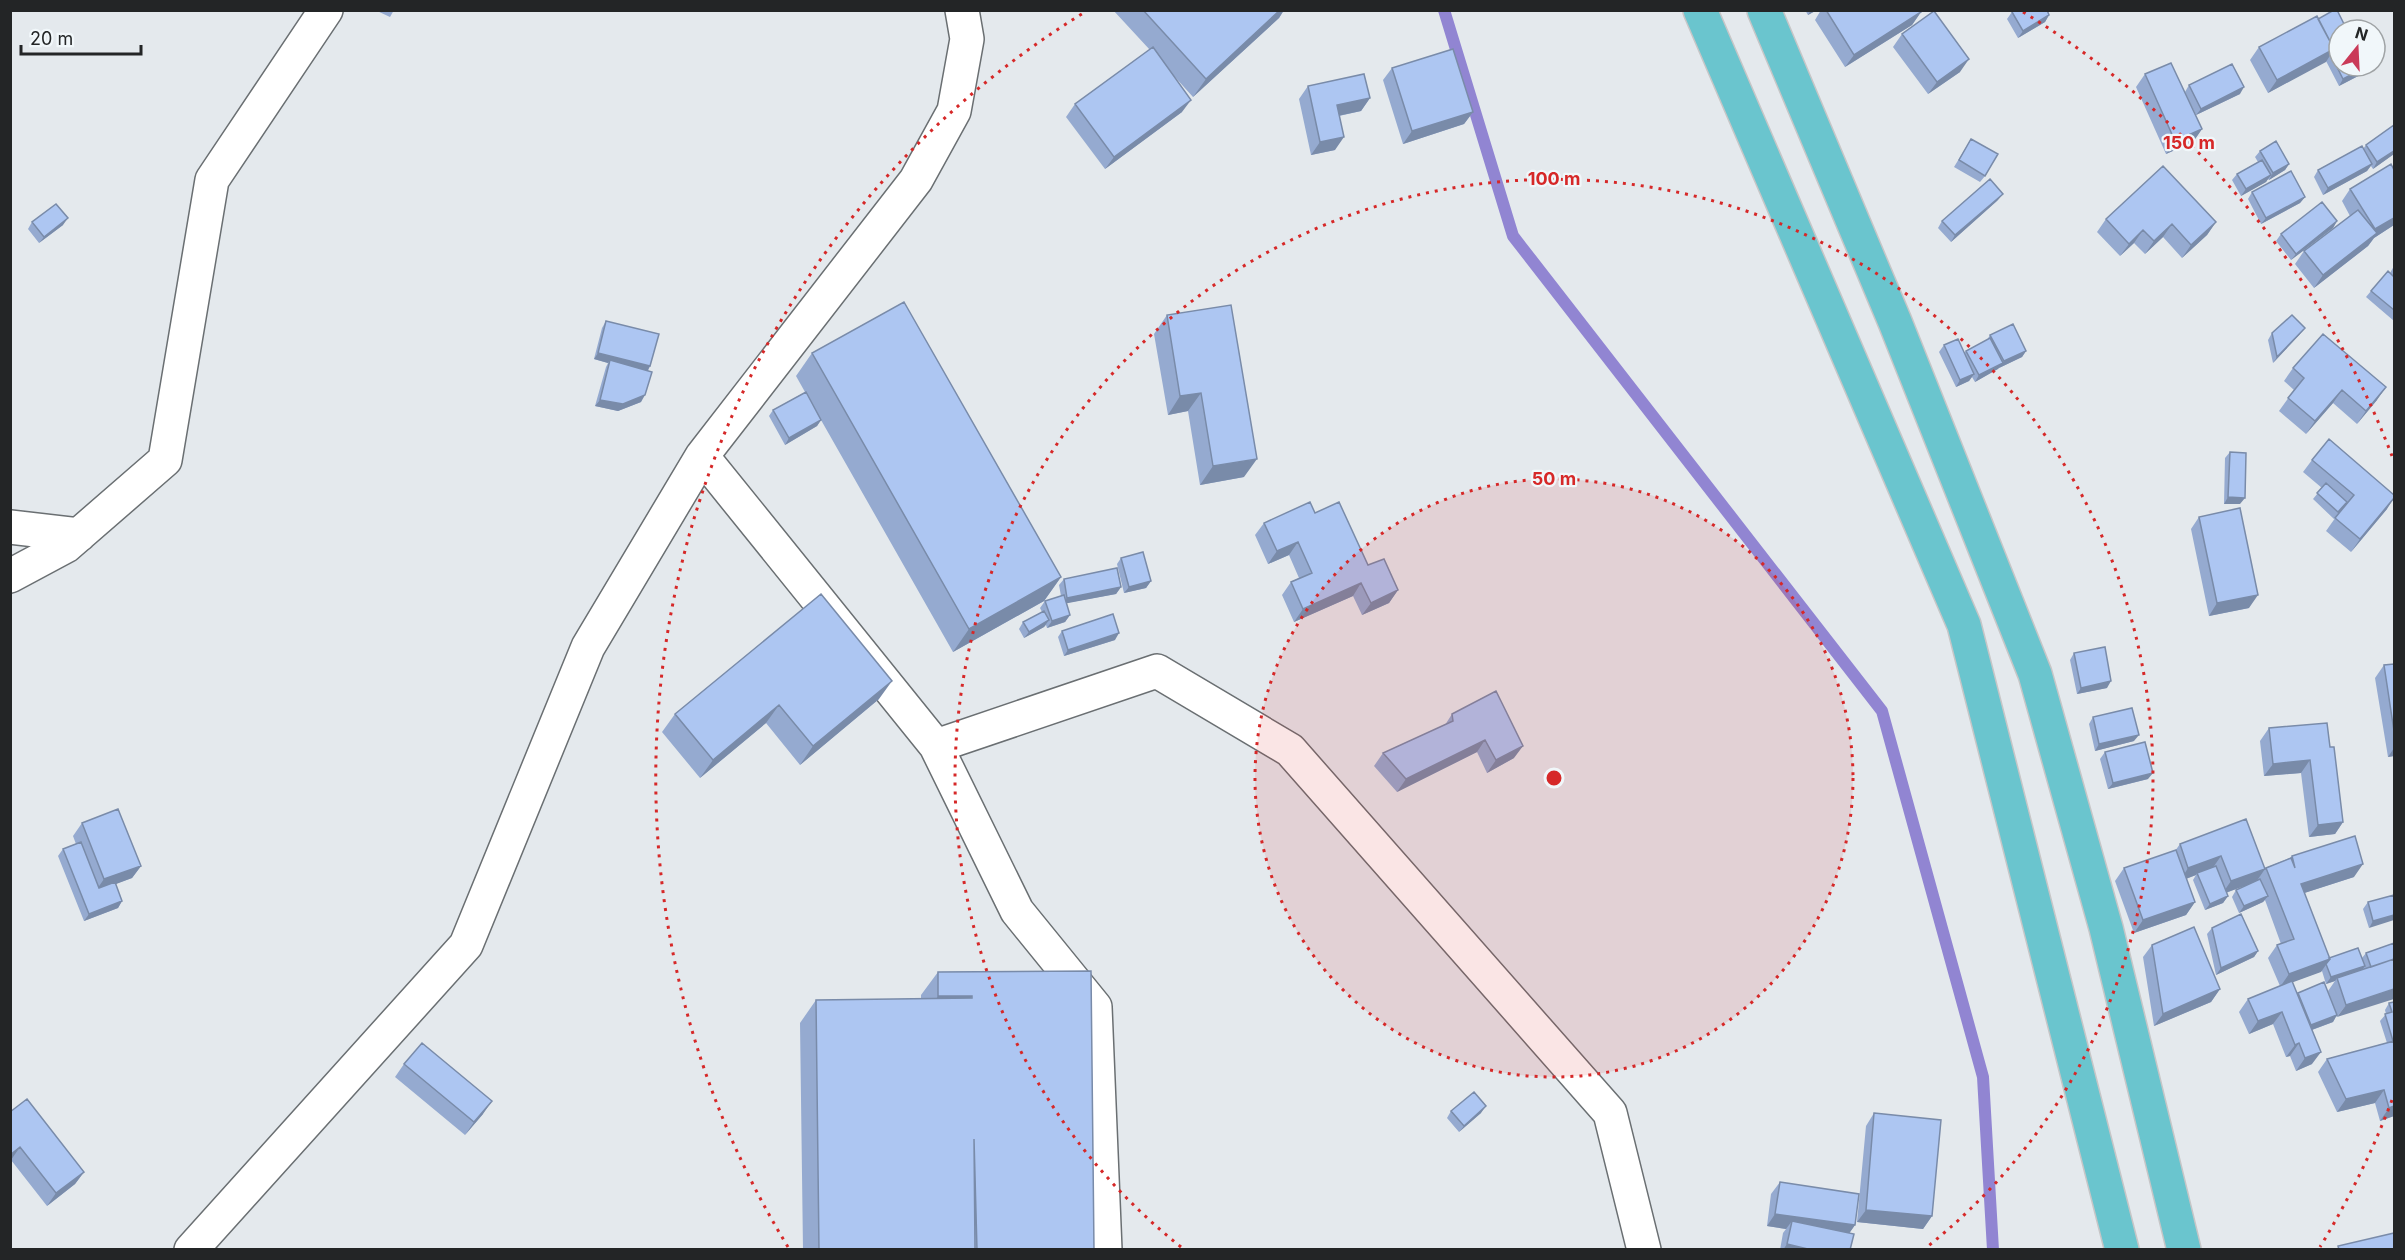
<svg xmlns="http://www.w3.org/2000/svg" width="2405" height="1260" viewBox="0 0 2405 1260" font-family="Inter,sans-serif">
  <rect width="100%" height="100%" fill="#e4e9ed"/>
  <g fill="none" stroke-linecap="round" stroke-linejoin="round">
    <path stroke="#9185d2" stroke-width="12" d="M1444,10L1513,236L1882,711L1983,1077L1993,1250"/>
    <defs>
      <path id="minor" d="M702,456L936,746L1157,671L1290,750L1610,1113L1644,1250
        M10,527L79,535
        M10,576L66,546L165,460L212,180L326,10
        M936,746L1017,911L1095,1007L1105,1250
        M191,1250L466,945L588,647L702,456L916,180L954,111L967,39L962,10"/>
      <path id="major" d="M1700,10L1964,625L2122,1250
        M1764,10L1895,322L2035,674L2106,928L2184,1250"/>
    </defs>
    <use href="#minor" stroke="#6a6f72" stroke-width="36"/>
    <use href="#major" stroke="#c6c6c7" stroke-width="36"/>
    <use href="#minor" stroke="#fff" stroke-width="33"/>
    <use href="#major" stroke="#6ac5ce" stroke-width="33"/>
  </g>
  <path fill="#95aad0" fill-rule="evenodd" d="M375,10H394L390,17Z
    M1113,10H1284L1279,18L1193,97L1174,76L1182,112L1105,169L1066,117L1075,104L1150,50Z
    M1805,10H1817L1808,15Z
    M1821,10H1920L1921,12L1912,25L1845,67L1815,20Z
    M2012,12L2049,15L2045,22L2018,38L2007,19Z
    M2318,19L2366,67L2362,74L2339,86L2326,61L2268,93L2250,60L2259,47Z
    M1902,34L1960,72L1928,94L1893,47Z
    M1392,68L1473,112L1464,124L1403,144L1383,80Z
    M2145,74L2202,129L2193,142L2166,154L2136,87Z
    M2189,85L2240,94L2196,115L2185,92Z
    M1308,86L1370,98L1361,111L1339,116L1335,150L1311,155L1299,99Z
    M1971,139L1985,176L1980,182L1954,167Z
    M2366,145L2394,154L2373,169L2371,166L2367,171L2323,195L2314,177L2318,170L2363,149Z
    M2260,151L2289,164L2285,170L2269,180L2268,179L2266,182L2241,196L2232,180L2237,174L2258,162L2255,157Z
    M2394,164V225L2374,238L2368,246L2314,288L2295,264L2304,251L2350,216L2342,201L2350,189L2392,167Z
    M2252,192L2305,197L2300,203L2261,224L2248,199Z
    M1998,200L1951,242L1938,228L1942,221Z
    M2106,219L2216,222L2207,235L2182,258L2163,237L2145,254L2134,243L2120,256L2097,232Z
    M2337,221L2333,228L2291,260L2276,241L2281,234Z
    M32,222L63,225L39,243L28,229Z
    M2394,266V321L2366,297L2371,291L2390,273Z
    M1167,315L1244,477L1200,485L1188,411L1168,415L1154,334Z
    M606,321L650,366L648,371L641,402L618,411L595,406L606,367L608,363L594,359L602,328Z
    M2272,333L2300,334L2273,363L2268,340Z
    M1990,335L2026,351L2022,357L1999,368L1975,382L1972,377L1969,381L1956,387L1939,352L1944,345L1964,353L1966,351L1987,340Z
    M812,353L1061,577L1044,601L953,652L821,420L817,426L785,445L769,416L773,410L805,392L796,376Z
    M2293,368L2377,400L2357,424L2333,403L2306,434L2279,411L2294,390L2284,381Z
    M2230,452L2240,504H2224L2225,458Z
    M2312,460L2387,509L2351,552L2326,531L2338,514L2334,519L2313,499L2322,488L2303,472Z
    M1315,513L1368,565L1398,590L1389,603L1362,615L1353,596L1294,622L1282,595L1291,582L1299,578L1289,555L1268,564L1255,535L1264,523Z
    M2199,517L2249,608L2209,616L2191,529Z
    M1121,558L1151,581L1146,588L1124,593L1117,564Z
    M1064,579L1121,587L1116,594L1066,603L1070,615L1065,622L1047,628L1046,625L1044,627L1024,638L1019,629L1023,622L1042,612L1040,608L1045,601L1061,596L1059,585Z
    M821,594L879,699L800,765L766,723L700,778L662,732L675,714Z
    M1062,631L1115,640L1064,656L1058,637Z
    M2074,653L2107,688L2077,694L2070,660Z
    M2394,664V756L2388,757L2375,678L2384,665Z
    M1452,714L1514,758L1487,773L1477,752L1397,792L1374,766L1383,753L1445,725Z
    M2093,717L2134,741L2095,751L2089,724Z
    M2269,728L2330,747L2343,822L2335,834L2309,837L2301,773L2264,776L2260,741Z
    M2105,752L2148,779L2108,789L2100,759Z
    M82,823L141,866L132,878L115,884L122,901L118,908L84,921L58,856L63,849L76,844L73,836Z
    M2180,844L2265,868L2290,858L2292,856L2354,877L2304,893L2329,958H2362L2366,953L2394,943L2337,1017L2336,1016L2333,1022L2312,1030V1064L2296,1071L2290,1056L2286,1057L2273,1024L2249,1034L2239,1012L2248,999L2280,986L2268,958L2277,945L2281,944L2265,900L2263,902L2239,913L2232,897L2236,890L2248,884L2226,893L2228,896L2223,903L2205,910L2193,880L2196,875L2186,879L2195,902L2186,915L2134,933L2115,881L2124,868L2175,851ZM2322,971L2326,984L2335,981L2328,991L2332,1002L2297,994L2292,982Z
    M2394,895L2369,928L2363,909L2368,902Z
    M2212,928L2258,951L2254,957L2216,975L2207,934Z
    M2152,945L2220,989L2211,1002L2154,1026L2143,957Z
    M1091,971L1094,1250H803L800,1023L816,1000L921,999V995L938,972Z
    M2394,1002V1116L2380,1121L2375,1103L2337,1112L2318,1072L2327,1059L2387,1043L2380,1021L2386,1014L2385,1010L2389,1003Z
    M404,1064L483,1114L465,1135L395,1077Z
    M1451,1111L1481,1113L1459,1132L1447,1118Z
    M10,1112L84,1172L75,1184L47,1206L11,1160Z
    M1874,1113L1932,1216L1923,1229L1857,1222L1866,1126Z
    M1780,1182L1855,1225L1849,1233L1850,1250H1780L1783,1233L1786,1229L1767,1226L1771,1194Z"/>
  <path fill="#798ba9" d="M1280,10H1284L1279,18L1193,97L1206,79Z
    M1811,10H1817L1808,15Z
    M1921,12L1912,25L1845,67L1854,55Z
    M2049,15L2045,22L2018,38L2023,31Z
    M2334,49L2326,62L2268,93L2277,80Z
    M1969,59L1960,72L1928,94L1937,82Z
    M2366,67L2362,74L2339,86L2343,79Z
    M2244,87L2240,94L2196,115L2201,109Z
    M1370,98L1361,111L1328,118L1337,105Z
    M1191,100L1182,112L1105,169L1114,157Z
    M1473,112L1464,124L1403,144L1412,131Z
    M2202,129L2193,142L2166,154L2175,141Z
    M1344,137L1335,150L1311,155L1320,142Z
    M2394,151V154L2373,169L2377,162Z
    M2289,164L2285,170L2269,180L2273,173Z
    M2372,164L2367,171L2323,195L2328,188Z
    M2271,175L2266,182L2241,196L2246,189Z
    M2003,194L1998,200L1951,242L1955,235Z
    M2305,197L2300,203L2261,224L2266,218Z
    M68,218L63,225L39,243L44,237Z
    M2394,218V225L2374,238L2368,246L2314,288L2323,275L2367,241L2375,229Z
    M2337,221L2333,228L2291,260L2296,254Z
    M2216,222L2207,235L2182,258L2191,245Z
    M2172,224L2163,237L2145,254L2154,241Z
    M2143,230L2134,243L2120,256L2129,244Z
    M2305,328L2300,334L2273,363L2277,357Z
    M2026,351L2022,357L1999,368L2004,361Z
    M598,353L650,366L646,373L610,360L608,363L594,359Z
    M2003,363L1998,369L1975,382L1979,375Z
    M1974,374L1969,381L1956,387L1960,380Z
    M2386,387L2377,400L2357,424L2366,411Z
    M2342,390L2333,403L2306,434L2315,421Z
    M1201,393L1188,411L1168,415L1180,396Z
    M645,395L641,402L618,411L595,406L600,400Z
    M821,420L817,426L785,445L789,438Z
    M1257,459L1244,477L1200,485L1213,466Z
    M2228,497L2245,498L2240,504H2224Z
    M2394,498L2387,509L2351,552L2360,539Z
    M1298,542L1289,555L1268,564L1277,551Z
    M1061,577L1044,601L953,652L969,629Z
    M1151,581L1146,588L1124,593L1129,587Z
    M1361,583L1353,596L1294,622L1303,609Z
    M1121,587L1116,594L1063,604L1067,598Z
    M1398,590L1389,603L1362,615L1371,603Z
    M2258,595L2249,608L2209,616L2217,603Z
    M1070,615L1065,622L1047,628L1052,621Z
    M1049,620L1044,627L1024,638L1029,632Z
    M1119,633L1115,640L1064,656L1068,650Z
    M892,681L879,699L800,765L813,746Z
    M2111,681L2107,688L2077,694L2081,688Z
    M779,705L766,723L700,778L713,760Z
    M2139,735L2134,741L2095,751L2099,744Z
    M1485,740L1477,752L1397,792L1406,779Z
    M1523,746L1514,758L1487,773L1496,760Z
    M2394,748V756L2388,757Z
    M2310,760L2301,773L2264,776L2273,764Z
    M2153,773L2148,779L2108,789L2113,783Z
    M2343,822L2335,834L2309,837L2318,825Z
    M2221,856L2212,869L2197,873L2196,875L2180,881L2188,868Z
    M2363,864L2354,877L2292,897L2301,884Z
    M141,866L132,878L95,892L104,879Z
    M2265,869L2256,882L2222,894L2231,881Z
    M2228,896L2223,903L2205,910L2210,904Z
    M2268,896L2263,902L2239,913L2244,906Z
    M122,901L118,908L84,921L89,914Z
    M2195,902L2186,915L2134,933L2143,920Z
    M2394,915V920L2369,928L2373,921Z
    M2258,951L2254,957L2216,975L2221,968Z
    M2330,959L2321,972L2280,987L2289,974Z
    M2365,966L2360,973L2337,978L2335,981L2326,984L2331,977Z
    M2220,989L2211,1002L2154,1026L2163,1014Z
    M2394,989V999L2337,1017L2346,1005Z
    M938,996H972L956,1020H922Z
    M2282,1012L2273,1024L2249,1034L2258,1021Z
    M2337,1015L2333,1022L2306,1032L2311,1025Z
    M2299,1043L2290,1056L2286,1057L2295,1045Z
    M2321,1052L2312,1064L2296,1071L2305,1058Z
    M2384,1090L2375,1103L2337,1112L2346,1099Z
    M492,1101L483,1114L465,1135L474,1122Z
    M1486,1106L1481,1113L1459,1132L1464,1126Z
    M2394,1106V1116L2380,1121L2389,1108Z
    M20,1147L11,1160H10V1155Z
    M84,1172L75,1184L47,1206L56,1193Z
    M1866,1210L1932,1216L1923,1229L1857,1222Z
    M1775,1214L1855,1225L1846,1238L1792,1221L1786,1229L1767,1226Z
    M1787,1244L1812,1250H1783Z"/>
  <path fill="#adc6f2" stroke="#798ba9" stroke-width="1.5" d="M1143,10H1280L1206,79Z
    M1826,10H1920L1921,12L1854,55Z
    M2014,10H2047L2049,15L2023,31L2012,12Z
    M2334,10H2337L2347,30H2339V66H2366V67L2343,79L2331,55L2334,49L2318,19Z
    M1934,11L1969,59L1937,82L1902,34Z
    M2317,16L2334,49L2277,80L2259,47Z
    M1153,47L1191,100L1114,157L1075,104Z
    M1453,49L1473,112L1412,131L1392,68Z
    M2171,63L2202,129L2175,141L2145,74Z
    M2232,64L2244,87L2201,109L2189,85Z
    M1364,74L1370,98L1337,105L1344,137L1320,142L1308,86Z
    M2394,125V151L2377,162L2366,145Z
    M1971,139L1998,154L1985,176L1959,160Z
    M2276,141L2289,164L2273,173L2260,151Z
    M2362,146L2372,164L2328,188L2318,170Z
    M2262,160L2271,175L2246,189L2237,174Z
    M2391,164L2394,170V218L2375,229L2350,189Z
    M2163,166L2216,222L2191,245L2172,224L2154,241L2143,230L2129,244L2106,219Z
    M2291,171L2305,197L2266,218L2252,192Z
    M1990,179L2003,194L1955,235L1942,221Z
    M2322,202L2337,221L2296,254L2281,234Z
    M56,204L68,218L44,237L32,222Z
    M2358,210L2377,233L2323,275L2304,251Z
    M2388,271L2394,277V310L2371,291Z
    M904,302L1061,577L969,629L812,353Z
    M1231,305L1257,459L1213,466L1201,393L1180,396L1167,315Z
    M2292,315L2305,328L2277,357L2272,333Z
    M606,321L659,334L650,366L598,353Z
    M2013,324L2026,351L2004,361L1990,335Z
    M2323,334L2386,387L2366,411L2342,390L2315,421L2288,398L2304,378L2293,368Z
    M1990,338L2003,363L1979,375L1966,351Z
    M1958,339L1974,374L1960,380L1944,345Z
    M610,360L652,372L645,395L623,404L600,400Z
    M806,392L821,420L789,438L773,410Z
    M2329,439L2394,495V498L2360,539L2335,518L2354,495L2312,460Z
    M2230,452L2246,453L2245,498L2228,497Z
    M2326,483L2347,502L2338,512L2317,493Z
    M1310,502L1315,513L1339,502L1368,565L1384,559L1398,590L1371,603L1361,583L1303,609L1291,582L1312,573L1298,542L1277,551L1264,523Z
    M2240,508L2258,595L2217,603L2199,517Z
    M1143,552L1151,581L1129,587L1121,558Z
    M1117,568L1121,587L1067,598L1064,579Z
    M821,594L892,681L813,746L779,705L713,760L675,714Z
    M1064,595L1070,615L1052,621L1045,601Z
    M1044,611L1049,620L1029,632L1023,622Z
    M1113,614L1119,633L1068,650L1062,631Z
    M2105,647L2111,681L2081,688L2074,653Z
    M2394,664V731L2384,665Z
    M1496,691L1523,746L1496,760L1485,740L1406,779L1383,753L1453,721L1452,714Z
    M2132,708L2139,735L2099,744L2093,717Z
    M2327,723L2330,747H2334L2343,822L2318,825L2310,760L2273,764L2269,728Z
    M2145,742L2153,773L2113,783L2105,752Z
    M118,809L141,866L104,879L82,823Z
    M2246,819L2265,869L2231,881L2221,856L2188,868L2180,844Z
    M2355,836L2363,864L2301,884L2330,959L2289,974L2277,945L2294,939L2266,868L2291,858L2295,868L2292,856Z
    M81,842L99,888L115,882L122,901L89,914L63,849Z
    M2176,850L2195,902L2143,920L2124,868Z
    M2216,866L2228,896L2210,904L2197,873Z
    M2260,879L2268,896L2244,906L2236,890Z
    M2394,895V915L2373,921L2368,902Z
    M2241,914L2258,951L2221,968L2212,928Z
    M2194,927L2220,989L2163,1014L2152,945Z
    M2394,943V959L2371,967L2366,953Z
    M2358,948L2365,966L2331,977L2326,964L2330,959L2329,958Z
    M2394,959V989L2346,1005L2337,978Z
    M1091,971L1094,1250H977L974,1139L975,1250H819L816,1000L972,998V996H938V972Z
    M2292,981L2321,1052L2305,1058L2299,1043L2295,1045L2282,1012L2258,1021L2248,999Z
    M2324,982L2337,1015L2311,1025L2298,993Z
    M2394,1002V1041H2393L2385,1014L2392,1012L2389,1003Z
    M2394,1041V1106L2389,1108L2384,1090L2346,1099L2327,1059Z
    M422,1043L492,1101L474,1122L404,1064Z
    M1474,1092L1486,1106L1464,1126L1451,1111Z
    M27,1099L84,1172L56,1193L20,1147L10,1155V1112Z
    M1874,1113L1941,1120L1932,1216L1866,1210Z
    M1780,1182L1859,1194L1855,1225L1775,1214Z
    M1792,1221L1854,1234L1850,1250H1812L1787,1244Z
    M2394,1233V1250H2339L2338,1246Z"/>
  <circle cx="1554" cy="778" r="299" fill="#d62828" fill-opacity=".12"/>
  <g fill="none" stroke="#d62828" stroke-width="3" stroke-dasharray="3 6">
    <circle cx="1554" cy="778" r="299"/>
    <path d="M1181 1247A599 599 0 1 1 1927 1247"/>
    <path d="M2392 1100A898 898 0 0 1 2320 1247M788 1247A898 898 0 0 1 1085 12M2023 12A898 898 0 0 1 2392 456"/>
  </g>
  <circle cx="1554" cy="778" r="9" fill="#d62828" stroke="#f1f7fa" stroke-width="3"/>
  <g font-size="18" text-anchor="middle" font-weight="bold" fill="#d62828" stroke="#f1f7fa" stroke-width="4.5" stroke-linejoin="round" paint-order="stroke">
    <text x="2189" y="149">150 m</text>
    <text x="1554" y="185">100 m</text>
    <text x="1554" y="485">50 m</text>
  </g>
  <rect width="2405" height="1260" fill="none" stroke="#232526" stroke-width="24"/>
  <g transform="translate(2357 48) rotate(18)"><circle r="28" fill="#f1f7fa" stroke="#9fa3a5" stroke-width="1.5"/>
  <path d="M0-4.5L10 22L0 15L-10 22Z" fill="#ca3a58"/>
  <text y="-9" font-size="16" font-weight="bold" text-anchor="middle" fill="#232526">N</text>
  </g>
  <path d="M21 45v9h120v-9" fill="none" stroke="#232526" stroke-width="3"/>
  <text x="30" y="45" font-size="18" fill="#232526" stroke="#f1f7fa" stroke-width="4.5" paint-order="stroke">20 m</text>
</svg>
